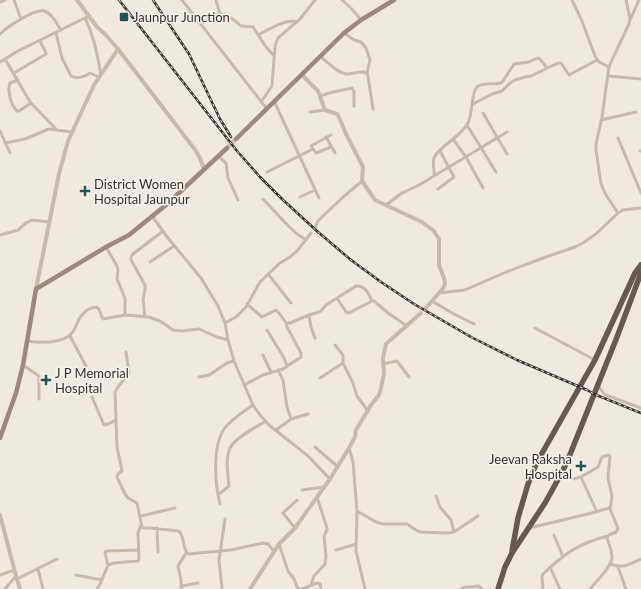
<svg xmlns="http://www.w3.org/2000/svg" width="641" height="589" viewBox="0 0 641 589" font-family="Lato,sans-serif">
  <rect width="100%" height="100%" fill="#f1e9e0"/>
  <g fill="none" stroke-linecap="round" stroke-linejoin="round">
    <path stroke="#ccc4bc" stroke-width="4.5" stroke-dasharray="4.5 2" stroke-linecap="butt" d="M227,148L236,139"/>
    <path stroke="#c8b9ad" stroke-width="3" d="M14,0L21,19
      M182,0L267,109
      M216,0L220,14
      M342,0L351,8L361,20
      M572,0L582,21L595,56L599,62L609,67
      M0,2L5,0
      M85,18C94,36 97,54 101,74
      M630,20L639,0
      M201,24C220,11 224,10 241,26L253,27L266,47L274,56
      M56,33L62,58L71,76C77,79 85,77 90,73L99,77
      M344,33L354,40L361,42L366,48L370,60L367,73
      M0,34C7,27 34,9 44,11C52,13 57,24 61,30
      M258,35C268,30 286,18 297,22
      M320,56C327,62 339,74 347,74C354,74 360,70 367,73L368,76L373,109
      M5,59L26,95L31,103L56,129
      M0,62L18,51L89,16
      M14,73L46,54V53L40,41
      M608,76L641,79
      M18,80L10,83C7,91 11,105 17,111H19L31,103
      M320,96L333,92L352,88L354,92V106
      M274,101L319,198
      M261,102L272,86L275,46L278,38L300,19L315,0
      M473,104L492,94L502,91L510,83L515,80L525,77L531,76L558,63H561L569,75L597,60
      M310,112L325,110
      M483,113L507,154
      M601,120L636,112
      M467,125L496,172
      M0,131L10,153
      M331,135L311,146L316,153L331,147
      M326,137L335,153
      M618,138L641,193
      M453,139L466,157L483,188
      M5,143L25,139L49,129L72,132
      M640,151H641
      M218,156L226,163L228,178L238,200
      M267,172L313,149
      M434,176L507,132
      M438,189L454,177L440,151
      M300,197L315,190
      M263,199C277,213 289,230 306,240
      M386,205L402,193L421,184L434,176C435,170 432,164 434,158C439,146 462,136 468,123C473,113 471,93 477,87C481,82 495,85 501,83L503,81L514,64L529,62L537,58L540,59L547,68
      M618,213L606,195L601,184L596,150V144L602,117L609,67L612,60L629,24L630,19L626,0
      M152,216L168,238L201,278L218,306L225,323L228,340L234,361L253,405L260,415L269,425L308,456L330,479
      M315,228L318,221L323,216L341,199L362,181
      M0,235L18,230L26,223L32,220L49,222
      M106,247L117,266L118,270L117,279L125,298V315
      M150,262L174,246
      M268,274L291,303
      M439,293L465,290L506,272L546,257L575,247L583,243L597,233L618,213L623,210L641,208
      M337,298L346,312L349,313L372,301H374L388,313L407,326
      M432,301L454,314L474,324
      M247,304L262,317L276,310L279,313L286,323H290L309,315L319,312L321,311L326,305L356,286C365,285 369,294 372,301
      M309,315L311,327L315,338
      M145,317L143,299L145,290V285L131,260V257L133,254L163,231
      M225,323L236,317L246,307L260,282L280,263L290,257L297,251L311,233
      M535,328L595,360
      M267,330L284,358L287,366
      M70,336L86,366
      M27,341C41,343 57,344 69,336C78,330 75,317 89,309C91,308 95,306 98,308C100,310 101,316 103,319L125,315L149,317L160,321L173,330L182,331L199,329L217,337L228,340
      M335,345L343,355V363L353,383L357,396L368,411
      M126,352L129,373L118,387L115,392L117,447L122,471L118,474L117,477L125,494L128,498L137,503L142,527L144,528H149L179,531C185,537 182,548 188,554L231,550L263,543L268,544L274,551
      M263,355L271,372
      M383,364L397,361L409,377
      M23,365L39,376V399
      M278,370L283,380L287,407L291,419
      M199,377L209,375L227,363L234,361
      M320,378L343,363
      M244,385L263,375L283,369L301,357V353L287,327L286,323
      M598,385L604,394L606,395L641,408
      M92,397L104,425L108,424L116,420
      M276,430L291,419L308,414
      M315,447L338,467
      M349,448L353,462L357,511L356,551L365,589
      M560,476L573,479L581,477L598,467L602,457L609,455L610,457L608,478L612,496L610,509
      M581,477L597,512
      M302,490L324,487
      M218,495L229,486C228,475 225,459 230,448C235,438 256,427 266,421
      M436,496L440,507L451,520L454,532
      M220,504C215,484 212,447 224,429C231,419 243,412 253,405
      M357,511L374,521L382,524H407L416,530L420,532L447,533L454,532L478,516
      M141,516L175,508
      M157,528L158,552
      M295,528L283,513L297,500
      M529,528L588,514L609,508L610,509L618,528L616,532L609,535L607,538C609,544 612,551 612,557C612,567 596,581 590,589
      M554,535L563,557
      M279,544L288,571L294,579L297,587L299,589
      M336,550L356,544
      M610,564C623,569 630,564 641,559
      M108,565L105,553L106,551L138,550
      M550,567L560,589
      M618,567L626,589
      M38,569L43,589
      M0,575L14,570
      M76,575L102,580
      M17,579L57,559
      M311,585L314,576L325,564L326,556L324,536L327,530V528L317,497
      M182,586L198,583
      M5,589L16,576
      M97,589L101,582L108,565L114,563L138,561L139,559L138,533L141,525
      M181,589V580L178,566L186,553
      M222,589L219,560L225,519
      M302,589L317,583L320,584L321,589
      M461,589C467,585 471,588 478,586L482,589
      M543,589L542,577L543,574C564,554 579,543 608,536"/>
    <path stroke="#c8b9ad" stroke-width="4" d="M77,0L97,27L105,34L118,49L196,151L200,158L204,169
      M302,75L318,91L325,110L337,114L339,117L346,134L363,167L362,181L375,200L422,222L434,231L439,239V265L444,278L445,283L444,287L439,293L425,309
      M36,289L59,174L68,141L94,85L118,49
      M0,515L16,576L20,589
      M250,589L279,544L295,528L330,479L349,448L355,437L356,430L371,405L379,395L381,388L384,374L383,358L386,344L421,313"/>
    <path stroke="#9c887e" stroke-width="4.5" d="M236,139L344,33L361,20L394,0
      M0,438L16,393L23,365L36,289L106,247L129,235L166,205L227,148"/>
    <path stroke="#675850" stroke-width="5.5" d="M512,551L518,518L528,484L537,462L595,360L635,273L641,265
      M498,589L505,567L512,553L545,503L560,476L567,462L617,337L641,273"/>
    <defs>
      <path id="rail" d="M119,0L237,151L260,177L282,199L318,232L351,260L381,282L414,304L471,337L517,360L587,390L594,394L641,413
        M153,0L189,54L220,119L231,137"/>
    </defs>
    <use href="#rail" stroke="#372e2b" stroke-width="2.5"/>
    <use href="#rail" stroke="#f9f3ec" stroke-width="1" stroke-dasharray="3" stroke-linecap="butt"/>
  </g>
  <g fill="#245355" stroke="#f9f3ec" stroke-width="1.5">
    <rect x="119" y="12" width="10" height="10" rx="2"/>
    <path d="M83 185h4v4h4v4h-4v4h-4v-4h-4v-4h4z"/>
    <path d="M44 374h4v4h4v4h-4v4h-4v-4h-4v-4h4z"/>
    <path d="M579 460h4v4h4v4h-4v4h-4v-4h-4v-4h4z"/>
  </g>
  <g text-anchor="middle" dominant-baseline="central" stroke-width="3" stroke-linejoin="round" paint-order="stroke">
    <g font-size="13" fill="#372e2b" stroke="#f9f3ec" text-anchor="start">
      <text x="133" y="17">Jaunpur Junction</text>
      <text x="94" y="184">District Women<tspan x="94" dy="15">Hospital Jaunpur</tspan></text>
      <text x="55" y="373">J P Memorial<tspan x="55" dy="15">Hospital</tspan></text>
      <text x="572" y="459" text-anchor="end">Jeevan Raksha<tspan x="572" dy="15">Hospital</tspan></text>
    </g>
  </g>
</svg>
